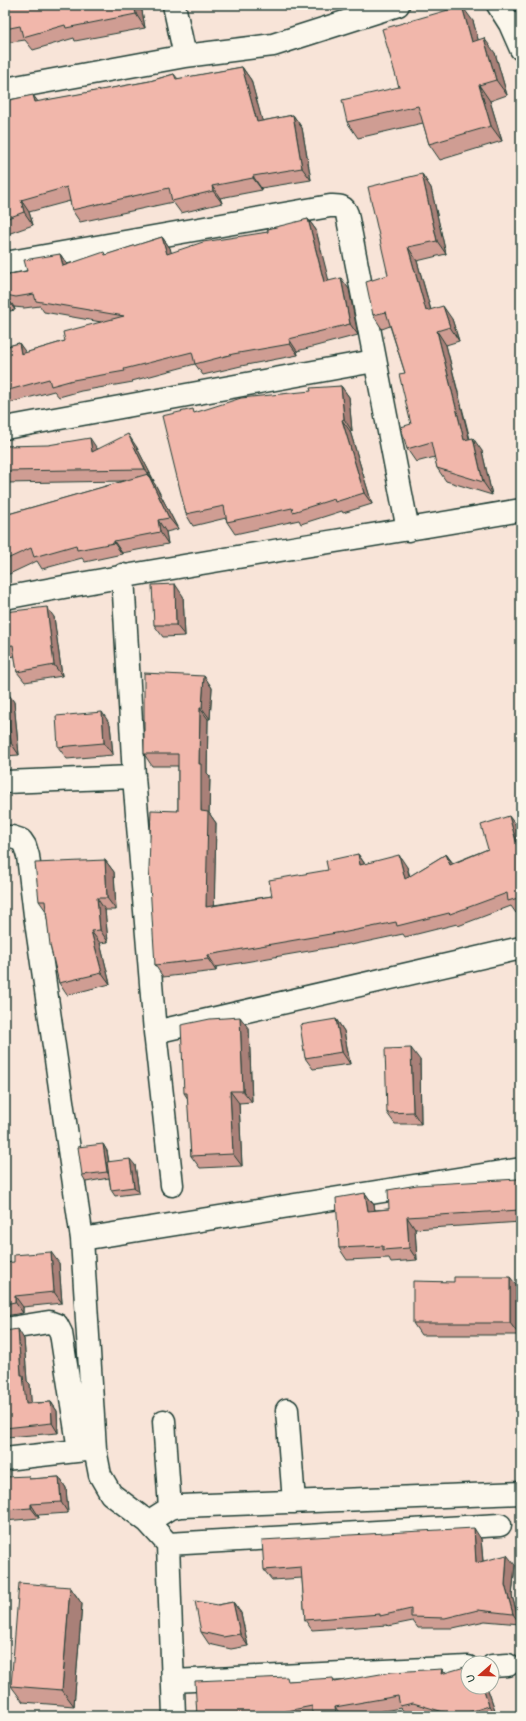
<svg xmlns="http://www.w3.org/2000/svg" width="526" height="1721" viewBox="0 0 526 1721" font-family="'Comic Neue',sans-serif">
  <rect width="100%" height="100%" fill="#f8e4d8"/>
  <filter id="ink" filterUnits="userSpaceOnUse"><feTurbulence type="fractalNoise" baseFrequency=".025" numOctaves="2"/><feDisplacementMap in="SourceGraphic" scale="8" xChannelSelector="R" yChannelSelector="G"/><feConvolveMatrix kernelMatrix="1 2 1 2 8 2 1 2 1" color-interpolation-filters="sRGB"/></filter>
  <g filter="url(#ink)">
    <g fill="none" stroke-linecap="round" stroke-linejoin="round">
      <defs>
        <path id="minor" d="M174,5L185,56
          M5,89L185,56L273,45L398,5
          M5,263L330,206C338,206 344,205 347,214L408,530
          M5,428L374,361
          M123,575L134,777L155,1032
          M5,598C176,565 349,540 521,510
          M5,782L134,777
          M5,837H12L21,840L25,846L28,856L35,915L82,1239L95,1449L100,1475L111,1494L148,1522L168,1544L174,1716
          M172,1185L155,1032L521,948
          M82,1239L521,1169
          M5,1329L49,1322L57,1325L61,1333L79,1450
          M287,1410L294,1502
          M164,1421L170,1508
          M5,1459L94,1449
          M148,1522L170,1508L181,1506L521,1493
          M168,1544L500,1525
          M492,1666L508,1665
          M173,1681L468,1667"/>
        <path id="secondary" d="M498,5L510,24L521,49"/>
      </defs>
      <use href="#minor" stroke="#1f3d34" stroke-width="25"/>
      <use href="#secondary" stroke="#1f3d34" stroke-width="25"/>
      <use href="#minor" stroke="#fbf7ec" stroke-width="22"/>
      <use href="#secondary" stroke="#fbf7ec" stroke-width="22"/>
    </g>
    <path fill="#cf9d93" stroke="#1f3d34" d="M5,5H141L145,28L75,41L74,38L33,50L25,40L5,43Z
      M473,21L478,40L495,53L507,95L490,101L502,141L440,160L429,144L423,123L358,138L347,122L399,87Z
      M242,67L251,80L262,121L293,115L302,128L311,180L261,188L262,190L220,198L222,203L181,213L173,202L80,222L72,210L70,201L29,212L33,225L5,235V174H6L38,102L150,81L174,74L178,79Z
      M422,174L431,188L446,254L417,261L431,310L452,319L459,341L446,345L470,439L482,451L492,495L446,481L437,468L435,457L416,462L407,449L411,424L405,373L390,326L382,329L373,315L388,275Z
      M308,219L316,230L328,281L349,289L358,335L297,351L298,355L241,366L203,375L195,364L132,381L133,382L81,391L59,397L54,391L5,404V347L19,343L25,353L65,341L101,322L44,312L40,306L24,308L14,307L15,310L5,312V275L27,271L60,254L67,264L106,255L162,237L170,248L171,253L268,232Z
      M341,386L349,397L352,431H350L372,504L343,513L342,511L301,524L299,520L235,534L227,522L226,518L193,526L186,514L196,413Z
      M5,446L98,449L136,446L154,481H152L156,486L178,529L166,532L168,544L122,553V554L85,562L82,558L42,569L37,561L5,576V515L124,481L5,483Z
      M183,596L185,636L163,637L154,625Z
      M5,612L54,617L62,676L25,682L17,672L15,656L5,658Z
      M204,676L212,688L210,719H208L207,773L210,776L209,813L216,823L214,905L272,896L328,870L358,854L365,864L407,867L410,876L446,854L453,863L488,849L518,828L521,840V911L516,913L511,906L458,926L457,924L405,937L403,934L351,945L350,944L216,967V971L163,977L155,965L178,811V766H152L144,754Z
      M5,690L14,702L19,755L5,756Z
      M110,724L113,755L67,759L58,747Z
      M105,860L114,872L116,910H105L108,942L100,943L110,984L67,995L59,983L46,911L39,901Z
      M336,1019L344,1031L350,1064L313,1069L305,1058Z
      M249,1029L252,1102L239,1103L242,1166L200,1168L191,1156L188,1099L184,1093Z
      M420,1060L421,1124H395L387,1113Z
      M103,1144L107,1151L109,1162L135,1165L139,1193L115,1196L111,1190L109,1178L86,1182L82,1175Z
      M518,1179L521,1222L415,1229L417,1260L391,1262L389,1258L347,1260L339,1248L365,1193L374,1205L375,1210L389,1209Z
      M5,1263H59L62,1303L23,1307V1313L5,1316Z
      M454,1282L519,1288V1335H421L413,1323Z
      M5,1331L24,1339L27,1381L30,1384L31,1403L51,1402L57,1411L58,1433L6,1437L5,1436Z
      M5,1477L31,1479L59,1477L66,1488L68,1513L38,1515L39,1518L5,1521Z
      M481,1539L483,1561L515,1565L512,1596L520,1624L485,1621L453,1628H418L413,1621L388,1626L387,1625L312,1630L305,1620L302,1578L272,1580L264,1570Z
      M70,1587L82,1604L74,1706L23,1702L11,1686Z
      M233,1602L241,1613L248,1646L231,1649L209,1644L201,1632L218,1605Z
      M444,1673L487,1687L497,1716H428L421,1714L413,1716H407L401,1708L352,1716H197L290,1681H336Z"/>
    <path fill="#a98078" stroke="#1f3d34" d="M134,5H141L145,28L136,14Z
      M462,6L473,21L483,57L472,42Z
      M484,38L495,53L507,95L496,80Z
      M242,67L251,80L266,134L257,122Z
      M479,85L490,101L502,141L491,126Z
      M33,95L42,107L35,102Z
      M293,115L302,128L311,180L302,168Z
      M422,174L431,188L446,254L437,241Z
      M253,176L261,188L262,190L253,178Z
      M212,186L220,198L222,203L213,191Z
      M21,200L29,212L33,225L24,212Z
      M308,219L316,230L332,293L324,282Z
      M162,237L170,248L175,265L167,254Z
      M408,247L417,261L435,325L426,311Z
      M60,254L68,265L63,266Z
      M341,278L349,289L358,335L350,324Z
      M6,295L14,307L15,310L7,299Z
      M443,306L452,319L459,341L450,327Z
      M437,331L446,345L473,454L464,440Z
      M289,339L297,351L298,355L290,344Z
      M19,343L27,354H21Z
      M341,386L349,397L352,431L344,419Z
      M342,420L350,431L372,504L364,493Z
      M128,434L136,446L154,481L145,469Z
      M90,438L98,450L92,452Z
      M473,438L482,451L492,495L483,482Z
      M148,474L156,486L178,529L169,518Z
      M158,520L166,532L168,544L160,532Z
      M114,541L122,553V554L114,543Z
      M175,584L183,596L185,636L176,625Z
      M47,607L54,617L62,676L54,665Z
      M204,676L212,688L210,719L202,708Z
      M6,690L14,702L19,755L11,743Z
      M200,708L208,719L207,773L210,776L209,813L216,823L214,918L206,907L201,811L199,764Z
      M102,712L110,724L113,755L104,743Z
      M509,816L518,828L521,840V851L518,848Z
      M358,854L366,866L360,865Z
      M446,854L454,866L450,865Z
      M399,855L407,867L413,891L405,879Z
      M105,860L114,872L116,910L107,898Z
      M97,898L105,910L108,942L100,930Z
      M91,931L100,943L110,984L102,973Z
      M208,955L216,967V971L208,959Z
      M240,1017L249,1029L252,1102L243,1091Z
      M336,1019L344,1031L350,1064L342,1052Z
      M411,1048L420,1060L421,1124L413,1112Z
      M230,1091L239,1103L242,1166L233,1154Z
      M103,1144L107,1151L111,1178L107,1172Z
      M130,1159L135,1165L139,1193L134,1187Z
      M365,1193L374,1205L377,1222L368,1211Z
      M407,1217L415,1229L417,1260L409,1248Z
      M51,1252L59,1263L62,1303L54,1292Z
      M510,1277L519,1288V1335L510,1323Z
      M15,1296L23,1307V1313L15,1302Z
      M18,1329L24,1339L27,1381L30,1384L32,1413L26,1404L21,1375Z
      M51,1402L57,1411L58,1433L52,1423Z
      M59,1477L66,1488L68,1513L61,1502Z
      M31,1504L38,1515L39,1518L31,1508Z
      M474,1528L481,1539L484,1573L476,1563Z
      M507,1555L515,1565L512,1596L520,1624L513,1614L505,1585Z
      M70,1587L82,1604L74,1706L62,1690Z
      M233,1602L241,1613L248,1646L240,1634Z
      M442,1669L449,1680L441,1674Z
      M483,1687H487L497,1716L489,1706Z
      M335,1707L342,1716H336Z"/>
    <path fill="#f1b7ab" stroke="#1f3d34" d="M5,5H134L136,14L66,28L65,25L23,37L20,26L5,29Z
      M462,6L472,42L484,38L496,80L479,85L491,126L429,144L418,106L347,122L342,100L399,87L382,29Z
      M242,67L257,122L293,115L302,168L253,176V178L212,186L213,191L172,201L169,188L72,210L67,187L21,200L24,212L5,219V174H6L5,168V101L33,95L35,102L150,81L174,74L176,79Z
      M422,174L437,241L408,247L426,311L443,306L450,327L437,331L464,440L473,438L483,482L437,468L431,442L407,449L401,427L411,424L399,374L405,373L386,312L373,315L366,282L388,275L368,187Z
      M308,219L324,282L341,278L350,324L289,339L290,344L233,354L195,364L192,352L124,369L125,371L73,380L51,386L49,379L5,391V347L19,343L21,354L65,341L63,332L124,316L36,301L34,294L16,297L6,295L7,299H5V275L27,271L24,260L60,254L63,266L104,252L105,255L162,237L167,254L203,242L268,232V229Z
      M341,386L344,419L342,420L364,493L335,502L334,499L293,512L292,508L227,522L224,506L186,514L162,416L193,409L194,413L241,398L311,391L310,388Z
      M128,434L145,469L5,471V446L48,445L90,438L92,452Z
      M148,474L169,518L158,520L160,532L114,541V543L77,550L76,545L34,557L31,548L5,560V515Z
      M175,584L176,625H154L152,585Z
      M47,607L54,665L17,672L13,645L5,646V612Z
      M144,673L204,676L202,708H200L199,764H201V811L208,812L206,907L272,896L269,880L328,870L326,861L358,854L360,865L399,855L405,879L446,854L450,865L488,849L481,825L509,816L518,848L521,847V897L508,901L507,893L450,914L449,913L397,926L396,922L342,933V932L208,955V959L155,965L149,869L151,810L178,811V754H144Z
      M5,690H6L11,743H5Z
      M102,712L104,743L58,747L56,716Z
      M105,860L107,898H97L100,930L91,931L102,973L59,983L50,945L45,901H39L35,863Z
      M240,1017L243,1091H230L233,1154L191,1156L187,1093H184L181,1025L210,1019Z
      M336,1019L342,1052L305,1058L300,1025Z
      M411,1048L413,1112L387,1113L385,1049Z
      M103,1144L107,1172L82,1175L78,1147Z
      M130,1159L134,1187L111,1190L107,1162Z
      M518,1173H521V1226L520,1210L407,1217L409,1248L383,1250V1246L339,1248L336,1198L365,1193L368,1211L389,1209L388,1190L417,1185L518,1179Z
      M51,1252L54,1292L15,1296V1302L5,1304V1263L14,1262V1255Z
      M454,1277H510V1323H413V1281L454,1282Z
      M18,1329L21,1375H23L26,1404L51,1402L52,1423L5,1428V1331Z
      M29,1476V1479L59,1477L61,1502L31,1504V1508L5,1510V1477Z
      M474,1528L476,1563L507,1555L505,1585L513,1614L478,1610L445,1618L411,1617V1609L380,1616V1614L305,1620L301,1567L264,1570L262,1540Z
      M19,1583L70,1587L62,1690L11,1686Z
      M195,1601L218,1605L233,1602L240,1634L223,1637L201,1632Z
      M468,1666V1687H483L489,1706L457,1716L413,1703L400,1706L398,1696L335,1707L336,1716H312V1706L262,1716H197L195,1681L287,1677L288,1681L333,1678L334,1682L392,1672L442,1669L441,1674Z"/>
  </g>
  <rect width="526" height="1721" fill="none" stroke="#fbf7ec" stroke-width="20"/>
  <rect x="10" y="10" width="506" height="1701" fill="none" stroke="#1f3d34" stroke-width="1.5" filter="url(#ink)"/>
  <g transform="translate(480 1675) rotate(250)"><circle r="19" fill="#fbf7ec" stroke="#a3ada2"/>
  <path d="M0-3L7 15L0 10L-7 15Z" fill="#c8321e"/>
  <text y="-6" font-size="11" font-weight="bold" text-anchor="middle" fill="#1f3d34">U</text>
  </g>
</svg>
